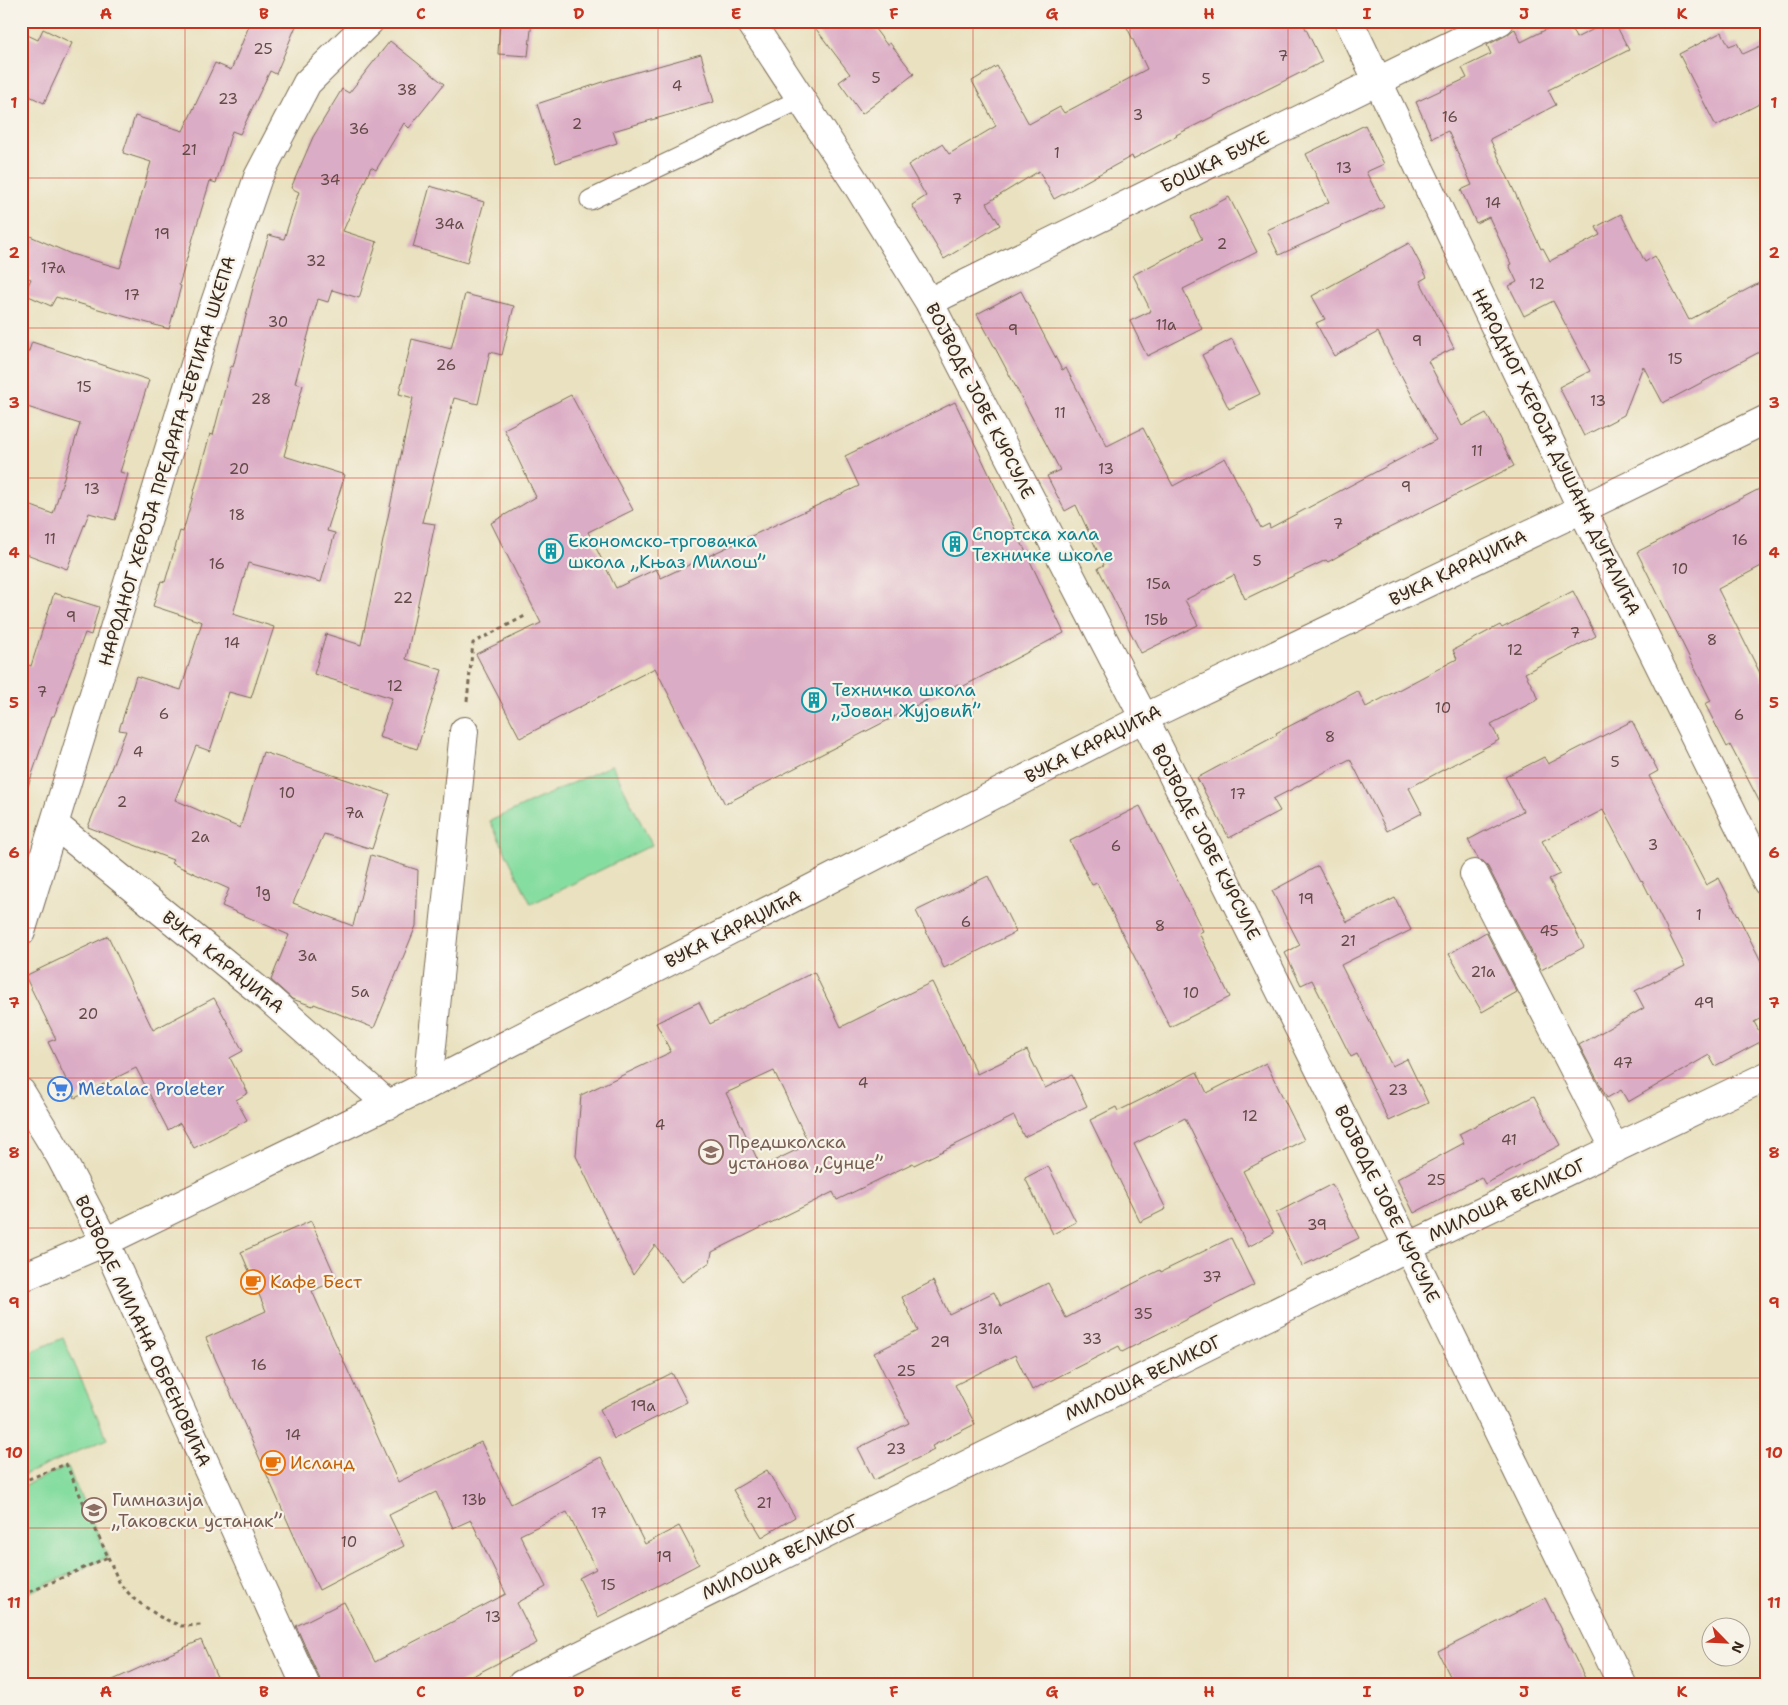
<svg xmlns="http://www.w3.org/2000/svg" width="1788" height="1705" viewBox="0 0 1788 1705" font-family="'Shantell Sans',sans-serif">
  <rect width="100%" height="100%" fill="#f7f3e8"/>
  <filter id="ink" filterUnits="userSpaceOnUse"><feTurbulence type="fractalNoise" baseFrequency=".02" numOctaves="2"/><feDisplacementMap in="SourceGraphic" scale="10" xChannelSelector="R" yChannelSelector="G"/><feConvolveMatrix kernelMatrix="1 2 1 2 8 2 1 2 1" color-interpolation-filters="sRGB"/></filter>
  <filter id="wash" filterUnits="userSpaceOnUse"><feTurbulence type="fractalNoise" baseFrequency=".0096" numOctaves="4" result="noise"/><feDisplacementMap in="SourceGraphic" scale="20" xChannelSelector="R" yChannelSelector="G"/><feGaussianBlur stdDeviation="1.12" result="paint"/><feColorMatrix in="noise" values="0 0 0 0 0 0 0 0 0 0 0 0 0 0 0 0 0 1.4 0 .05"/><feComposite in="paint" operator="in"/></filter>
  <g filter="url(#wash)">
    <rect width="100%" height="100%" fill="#e9e1bf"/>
    <path fill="#86dda0" stroke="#60845f" d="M612,765L652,845L531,904L490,821Z
      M63,1338L107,1439L21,1476V1356Z
      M67,1466L108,1557L21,1596V1487Z"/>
    <g id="blocks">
      <path fill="#dbacc5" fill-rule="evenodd" d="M251,21H298L276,74L270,71L240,134L232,131L216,183L210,181L179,285L181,286L169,329L56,297L51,306L24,294L31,279L21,275V232L71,254L120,268L151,162L123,153L135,116L183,131L215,63L231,70Z
        M500,21H532L528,56L498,54Z
        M810,21H869L887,45L890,43L914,74L862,114L839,82L850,74Z
        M1124,21H1302L1322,62L1176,135L1177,136L1133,159L1132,156L1054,199L1039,171L987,203L1000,225L944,259L912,205L926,196L908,165L942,144L949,154L996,126L972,81L997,66L1029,124L1060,107L1064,113L1147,69Z
        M1563,21H1568L1576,38L1610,21H1614L1629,50L1548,90L1556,105L1490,139L1541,249L1543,248L1550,261L1600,235L1596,227L1621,214L1645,262L1655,256L1689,320L1767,279V348L1663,403L1643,366L1624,415L1584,436L1559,387L1590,371L1553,301L1524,316L1509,286L1517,282L1509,265L1511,264L1489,217L1476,223L1461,190L1472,185L1448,131L1432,138L1416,102L1467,78L1462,68L1491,54L1487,45L1507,35L1513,30L1515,29L1521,42Z
        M43,29L72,43L44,103L21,92V32L38,40Z
        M1722,32L1729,46L1737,43L1743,54L1767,43V100L1716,126L1679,54Z
        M390,41L444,84L409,128L404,123L376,170L371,167L343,231L377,242L359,298L332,290L328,302L318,299L295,383L303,385L284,456L345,475L327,531L335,533L321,582L248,563L233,614L274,627L251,698L229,692L210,751L196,746L175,800L240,828L263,752L390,794L372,849L324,834L293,903L353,926L371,855L418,870L416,926L374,1028L314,1004L313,1006L292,999L271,980L289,935L222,906L229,889L171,863L173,860L88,827L126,731L119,730L136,676L181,690L202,622L153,606L161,581L165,582L180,531L183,532L210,434L213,435L231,366L233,367L255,280L269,235L284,239L299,192L291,188L313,137L342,89L349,93Z
        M701,54L714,102L613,131L617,143L556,163L537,104L612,79Z
        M1365,125L1384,164L1366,172L1384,207L1279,255L1267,230L1329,202L1306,154Z
        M430,186L484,202L467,263L413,247Z
        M1229,197L1257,252L1183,289L1202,329L1147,356L1130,321L1151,311L1133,275L1202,239L1191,217Z
        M1409,243L1427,277L1420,281L1454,348L1428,361L1462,426L1486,413L1514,466L1375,535L1328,562L1326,560L1245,599L1234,575L1185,600L1198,625L1141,653L1098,568L1104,565L1076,505L1065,511L1047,476L1060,470L977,314L1021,291L1062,370L1066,368L1107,446L1143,428L1173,486L1225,458L1261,528L1269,524L1270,528L1436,440L1401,375L1400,376L1378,332L1334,356L1316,323L1325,319L1312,296Z
        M465,294L514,306L502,355L490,352L478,404L454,398L422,522L435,524L406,659L442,670L417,749L379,737L392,698L314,674L326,634L361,645L413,398L399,394L412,339L451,349Z
        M1232,339L1260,394L1229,409L1202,355Z
        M32,342L149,380L120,472L128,474L115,520L89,513L67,569L21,552V502L53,514L80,424L21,405V373Z
        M571,395L633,510L588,532L616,588L656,569L661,578L859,486L845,456L955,402L1064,633L960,688L958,684L725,804L655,668L520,738L476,654L541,623L491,523L536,497L504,429Z
        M1767,485V563L1718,589L1767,687V816L1730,745L1727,747L1705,704L1711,701L1637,552Z
        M1573,591L1596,636L1525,673L1539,699L1491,724L1499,740L1409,788L1422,813L1387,831L1350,759L1273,799L1280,811L1229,838L1197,778L1277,735L1276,733L1358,691L1366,707L1457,659L1453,650L1500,625L1502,628Z
        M54,593L99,607L91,635L85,633L54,716H52L26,792H21V662L31,666Z
        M1632,721L1658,771L1649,776L1706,885L1719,878L1767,973V1015L1754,1022L1764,1040L1715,1066L1709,1055L1628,1102L1621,1090L1607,1098L1579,1045L1644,1008L1635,991L1685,966L1642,880L1641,881L1603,810L1542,841L1560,874L1549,879L1584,947L1541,970L1488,867L1483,861L1479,860L1468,840L1523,811L1505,777L1544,757L1548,764Z
        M1140,806L1203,931L1199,933L1230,997L1170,1027L1097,883L1092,885L1070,841Z
        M1318,866L1347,922L1395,898L1411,930L1341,965L1392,1066L1407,1059L1428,1103L1389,1121L1357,1054L1351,1057L1312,980L1301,985L1285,953L1300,945L1272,891Z
        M988,876L1016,932L944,968L916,911Z
        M1486,932L1517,992L1482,1012L1449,954Z
        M108,936L153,1030L214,998L243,1051L230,1058L248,1093L236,1100L247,1120L194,1148L180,1123L168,1130L136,1068L75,1098L48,1042L56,1039L25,976Z
        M814,972L841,1027L932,982L977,1074L1027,1050L1045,1088L1072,1075L1087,1106L1024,1137L1014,1116L914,1165L913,1163L837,1200L833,1192L712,1252L710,1262L682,1282L655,1245L633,1275L576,1156L581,1095L671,1052L656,1023L699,1002L710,1024ZM774,1071L809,1144L761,1167L726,1093Z
        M1266,1063L1304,1140L1243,1171L1274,1233L1248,1247L1185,1118L1134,1144L1166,1209L1140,1222L1090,1120L1116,1107L1118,1111L1197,1072L1207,1093Z
        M1534,1096L1560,1145L1485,1184L1481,1177L1414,1213L1397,1179L1464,1143L1459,1134Z
        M1048,1166L1076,1222L1053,1234L1025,1178Z
        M1332,1184L1359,1238L1302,1266L1276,1213Z
        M311,1221L337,1280L312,1291L398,1482L481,1442L511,1504L601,1457L645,1544L679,1526L699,1564L598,1617L579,1578L596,1569L567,1512L520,1535L546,1587L517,1603L537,1643L457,1684H322L296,1626L344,1602L375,1662L506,1594L471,1520L453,1528L436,1492L389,1515L404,1546L319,1590L294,1538H295L206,1338L266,1311L241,1252Z
        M1231,1238L1254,1285L1122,1352L1119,1346L1032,1390L1015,1355L955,1385L975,1424L932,1446L934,1450L874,1480L858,1448L909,1423L874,1353L918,1331L902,1297L933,1281L949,1314L994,1292L1001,1306L1048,1283L1066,1318L1160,1270L1161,1272Z
        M672,1373L687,1402L614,1439L600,1409Z
        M767,1470L795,1517L762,1537L733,1490Z
        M1545,1598L1588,1684H1454L1438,1652Z
        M201,1640L220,1684H104Z"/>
    </g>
  </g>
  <g filter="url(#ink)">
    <use href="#blocks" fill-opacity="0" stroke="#786a56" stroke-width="1"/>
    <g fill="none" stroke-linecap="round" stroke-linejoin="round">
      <defs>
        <path id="service" d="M590,200L801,99"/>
        <path id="minor" d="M750,21L857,185L929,302L1144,718L1408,1247L1622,1684
          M1349,21L1582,509L1767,882
          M929,302L1500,21
          M54,824L267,997L389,1105
          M1474,874L1615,1149
          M21,932L204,335L258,177L307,83L370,21
          M428,1085L464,731
          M21,1092L60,1156L105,1242
          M522,1684L1408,1247L1767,1076"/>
        <path id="tertiary" d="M105,1242L305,1684
          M21,1278L105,1242L428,1085L1144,718L1582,509L1767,419"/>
      </defs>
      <use href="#service" stroke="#786a56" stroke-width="21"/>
      <use href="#minor" stroke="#786a56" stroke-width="30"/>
      <use href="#tertiary" stroke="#786a56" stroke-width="30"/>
      <path stroke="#786a56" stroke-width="3" stroke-dasharray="4 4" stroke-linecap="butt" d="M467,701L473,643L527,615
        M21,1482L66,1464L108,1557L21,1596
        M108,1557L120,1584L134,1599L160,1617L181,1626L201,1625"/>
      <use href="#service" stroke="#fff" stroke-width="19"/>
      <use href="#minor" stroke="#fff" stroke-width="28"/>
      <use href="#tertiary" stroke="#fff" stroke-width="28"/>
    </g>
  </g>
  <path fill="none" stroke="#c8321e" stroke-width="1" stroke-opacity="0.55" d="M185,21V1684M343,21V1684M500,21V1684M658,21V1684M815,21V1684M973,21V1684M1130,21V1684M1288,21V1684M1445,21V1684M1603,21V1684M21,178H1767M21,328H1767M21,478H1767M21,628H1767M21,778H1767M21,928H1767M21,1078H1767M21,1228H1767M21,1378H1767M21,1528H1767"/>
  <defs>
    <symbol id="building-ring" viewBox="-11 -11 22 22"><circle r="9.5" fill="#f7f3e8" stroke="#0f9aa8" stroke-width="1.5"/><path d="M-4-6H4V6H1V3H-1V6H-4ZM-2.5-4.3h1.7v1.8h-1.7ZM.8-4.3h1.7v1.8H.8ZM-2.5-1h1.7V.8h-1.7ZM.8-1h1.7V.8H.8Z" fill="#0f9aa8"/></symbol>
    <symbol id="supermarket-ring" viewBox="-11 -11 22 22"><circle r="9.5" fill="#f7f3e8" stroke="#3f7fe0" stroke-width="1.5"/><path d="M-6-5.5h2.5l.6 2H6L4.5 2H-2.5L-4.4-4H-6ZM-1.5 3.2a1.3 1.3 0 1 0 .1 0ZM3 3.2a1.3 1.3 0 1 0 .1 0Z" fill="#3f7fe0"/></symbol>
    <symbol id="school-ring" viewBox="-11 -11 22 22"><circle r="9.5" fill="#f7f3e8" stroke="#8d6e63" stroke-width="1.5"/><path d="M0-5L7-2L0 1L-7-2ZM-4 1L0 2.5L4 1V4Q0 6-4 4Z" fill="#8d6e63"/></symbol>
    <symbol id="cafe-ring" viewBox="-11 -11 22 22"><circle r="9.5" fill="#f7f3e8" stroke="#e8710a" stroke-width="1.5"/><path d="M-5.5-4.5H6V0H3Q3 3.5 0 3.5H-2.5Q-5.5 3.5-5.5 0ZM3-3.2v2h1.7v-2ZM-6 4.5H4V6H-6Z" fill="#e8710a"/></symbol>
  </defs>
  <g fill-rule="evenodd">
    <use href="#building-ring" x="941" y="530" width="28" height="28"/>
    <use href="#building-ring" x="537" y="537" width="28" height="28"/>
    <use href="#building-ring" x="800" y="686" width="28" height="28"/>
    <use href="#supermarket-ring" x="46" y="1075" width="28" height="28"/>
    <use href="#school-ring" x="697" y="1138" width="28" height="28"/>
    <use href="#cafe-ring" x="239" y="1268" width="28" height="28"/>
    <use href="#cafe-ring" x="259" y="1449" width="28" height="28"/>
    <use href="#school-ring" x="80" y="1496" width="28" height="28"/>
  </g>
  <g text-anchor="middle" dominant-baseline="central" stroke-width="4.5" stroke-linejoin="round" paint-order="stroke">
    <g font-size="15" fill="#634a48">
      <text x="263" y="49">25</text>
      <text x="1283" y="56">7</text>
      <text x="876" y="78">5</text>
      <text x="1206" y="79">5</text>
      <text x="677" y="86">4</text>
      <text x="407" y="90">38</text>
      <text x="228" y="99">23</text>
      <text x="1138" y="115">3</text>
      <text x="1450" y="117">16</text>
      <text x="577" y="124">2</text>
      <text x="359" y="129">36</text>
      <text x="189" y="150">21</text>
      <text x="1057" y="153">1</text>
      <text x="1344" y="168">13</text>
      <text x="330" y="180">34</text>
      <text x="957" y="199">7</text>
      <text x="1493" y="203">14</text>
      <text x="449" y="224">34a</text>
      <text x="162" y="234">19</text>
      <text x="1222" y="244">2</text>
      <text x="316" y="261">32</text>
      <text x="53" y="268">17a</text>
      <text x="1537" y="284">12</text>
      <text x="132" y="295">17</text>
      <text x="278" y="322">30</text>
      <text x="1166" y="325">11a</text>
      <text x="1013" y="330">9</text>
      <text x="1417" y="341">9</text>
      <text x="1675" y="359">15</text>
      <text x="446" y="365">26</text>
      <text x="84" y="387">15</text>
      <text x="261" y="399">28</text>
      <text x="1598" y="401">13</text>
      <text x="1060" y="413">11</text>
      <text x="1477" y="451">11</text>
      <text x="239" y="469">20</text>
      <text x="1106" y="469">13</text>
      <text x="1406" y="487">9</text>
      <text x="92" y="489">13</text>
      <text x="237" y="515">18</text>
      <text x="1338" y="524">7</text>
      <text x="50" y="539">11</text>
      <text x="1740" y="540">16</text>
      <text x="1257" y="561">5</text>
      <text x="217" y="564">16</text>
      <text x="1680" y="569">10</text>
      <text x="1158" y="584">15a</text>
      <text x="403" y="598">22</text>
      <text x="71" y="617">9</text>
      <text x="1156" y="620">15b</text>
      <text x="1575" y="633">7</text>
      <text x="1712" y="640">8</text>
      <text x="232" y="643">14</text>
      <text x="1515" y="650">12</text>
      <text x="395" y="686">12</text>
      <text x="42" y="692">7</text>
      <text x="1443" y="708">10</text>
      <text x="164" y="714">6</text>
      <text x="1739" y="715">6</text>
      <text x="1330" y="737">8</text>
      <text x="138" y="752">4</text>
      <text x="1615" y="762">5</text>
      <text x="287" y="793">10</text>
      <text x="1238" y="794">17</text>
      <text x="122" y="802">2</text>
      <text x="354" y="813">7a</text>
      <text x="200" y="837">2a</text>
      <text x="1653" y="845">3</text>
      <text x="1116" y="846">6</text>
      <text x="263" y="892">1g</text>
      <text x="1306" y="899">19</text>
      <text x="1699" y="915">1</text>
      <text x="966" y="922">6</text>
      <text x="1160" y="926">8</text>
      <text x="1549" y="931">45</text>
      <text x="1348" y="941">21</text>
      <text x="307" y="956">3a</text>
      <text x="1483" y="972">21a</text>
      <text x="360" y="992">5a</text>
      <text x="1191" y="993">10</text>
      <text x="1704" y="1003">49</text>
      <text x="88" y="1014">20</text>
      <text x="1623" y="1063">47</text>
      <text x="863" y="1083">4</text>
      <text x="1398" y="1090">23</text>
      <text x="1250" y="1116">12</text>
      <text x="660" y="1125">4</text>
      <text x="1509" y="1140">41</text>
      <text x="1436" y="1180">25</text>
      <text x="1317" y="1225">39</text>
      <text x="1212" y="1277">37</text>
      <text x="1143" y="1314">35</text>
      <text x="990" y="1329">31a</text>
      <text x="1092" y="1339">33</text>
      <text x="940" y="1342">29</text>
      <text x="259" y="1365">16</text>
      <text x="906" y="1371">25</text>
      <text x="643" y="1406">19a</text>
      <text x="293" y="1435">14</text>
      <text x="896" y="1449">23</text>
      <text x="474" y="1500">13b</text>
      <text x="764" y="1503">21</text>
      <text x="599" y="1513">17</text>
      <text x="349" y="1542">10</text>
      <text x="664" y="1557">19</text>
      <text x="608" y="1585">15</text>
      <text x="493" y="1617">13</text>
    </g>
    <g font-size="18" fill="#3b2a1e" stroke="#f7f3e8">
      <text transform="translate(1215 162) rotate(-26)">БОШКА БУХЕ</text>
      <text transform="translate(980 401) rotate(63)">ВОЈВОДЕ ЈОВЕ КУРСУЛЕ</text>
      <text transform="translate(1556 452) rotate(64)">НАРОДНОГ ХЕРОЈА ДУШАНА ДУГАЛИЋА</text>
      <text transform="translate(167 461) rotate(-73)">НАРОДНОГ ХЕРОЈА ПРЕДРАГА ЈЕВТИЋА ШКЕПА</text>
      <text transform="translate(1458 568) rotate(-26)">ВУКА КАРАЏИЋА</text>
      <text transform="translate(1093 744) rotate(-27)">ВУКА КАРАЏИЋА</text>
      <text transform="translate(1206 842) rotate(63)">ВОЈВОДЕ ЈОВЕ КУРСУЛЕ</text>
      <text transform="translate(733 929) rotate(-27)">ВУКА КАРАЏИЋА</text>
      <text transform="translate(223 962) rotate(39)">ВУКА КАРАЏИЋА</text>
      <text transform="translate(1507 1200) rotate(-25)">МИЛОША ВЕЛИКОГ</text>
      <text transform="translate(1387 1204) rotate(64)">ВОЈВОДЕ ЈОВЕ КУРСУЛЕ</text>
      <text transform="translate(143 1331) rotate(65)">ВОЈВОДЕ МИЛАНА ОБРЕНОВИЋА</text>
      <text transform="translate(1143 1378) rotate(-26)">МИЛОША ВЕЛИКОГ</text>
      <text transform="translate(780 1557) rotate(-26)">МИЛОША ВЕЛИКОГ</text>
    </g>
    <g font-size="18" fill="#0d838f" stroke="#f7f3e8" text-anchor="start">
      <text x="972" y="534">Спортска хала<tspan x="972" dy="21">Техничке школе</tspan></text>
      <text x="568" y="541">Економско-трговачка<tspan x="568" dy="21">школа „Књаз Милош”</tspan></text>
      <text x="832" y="690">Техничка школа<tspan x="832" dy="21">„Јован Жујовић”</tspan></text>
    </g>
    <g font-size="18" fill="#366cbe" stroke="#f7f3e8" text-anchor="start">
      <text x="78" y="1089">Metalac Proleter</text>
    </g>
    <g font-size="18" fill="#785e54" stroke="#f7f3e8" text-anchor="start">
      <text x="728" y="1142">Предшколска<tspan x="728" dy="21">установа „Сунце”</tspan></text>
      <text x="112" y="1500">Гимназија<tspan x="112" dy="21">„Таковски устанак”</tspan></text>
    </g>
    <g font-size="18" fill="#c56008" stroke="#f7f3e8" text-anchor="start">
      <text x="270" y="1282">Кафе Бест</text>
      <text x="290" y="1463">Исланд</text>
    </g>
  </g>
  <rect width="1788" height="1705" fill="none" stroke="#f7f3e8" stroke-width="55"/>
  <g transform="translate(1726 1642) rotate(114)"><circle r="24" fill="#f7f3e8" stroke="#aca397"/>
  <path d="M0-4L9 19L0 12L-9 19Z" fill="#c8321e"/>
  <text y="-8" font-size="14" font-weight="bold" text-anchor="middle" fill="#3b2a1e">N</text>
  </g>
  <rect x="28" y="28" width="1732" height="1650" fill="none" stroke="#c8321e" stroke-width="2"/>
  <g font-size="16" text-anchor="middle" font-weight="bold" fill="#c8321e">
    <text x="106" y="19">A</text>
    <text x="264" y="19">B</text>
    <text x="421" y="19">C</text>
    <text x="579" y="19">D</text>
    <text x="736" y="19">E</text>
    <text x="894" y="19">F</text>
    <text x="1052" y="19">G</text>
    <text x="1209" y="19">H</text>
    <text x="1367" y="19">I</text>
    <text x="1524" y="19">J</text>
    <text x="1682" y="19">K</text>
    <text x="14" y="108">1</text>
    <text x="1774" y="108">1</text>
    <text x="14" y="258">2</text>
    <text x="1774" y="258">2</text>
    <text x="14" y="408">3</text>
    <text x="1774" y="408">3</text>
    <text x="14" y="558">4</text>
    <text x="1774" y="558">4</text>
    <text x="14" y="708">5</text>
    <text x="1774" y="708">5</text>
    <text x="14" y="858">6</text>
    <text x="1774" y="858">6</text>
    <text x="14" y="1008">7</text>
    <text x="1774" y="1008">7</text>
    <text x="14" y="1158">8</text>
    <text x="1774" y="1158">8</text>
    <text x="14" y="1308">9</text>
    <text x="1774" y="1308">9</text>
    <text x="14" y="1458">10</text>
    <text x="1774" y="1458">10</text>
    <text x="14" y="1608">11</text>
    <text x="1774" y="1608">11</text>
    <text x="106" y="1697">A</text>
    <text x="264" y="1697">B</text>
    <text x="421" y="1697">C</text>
    <text x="579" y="1697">D</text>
    <text x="736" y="1697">E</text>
    <text x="894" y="1697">F</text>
    <text x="1052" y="1697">G</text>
    <text x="1209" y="1697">H</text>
    <text x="1367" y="1697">I</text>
    <text x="1524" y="1697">J</text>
    <text x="1682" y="1697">K</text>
  </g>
</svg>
